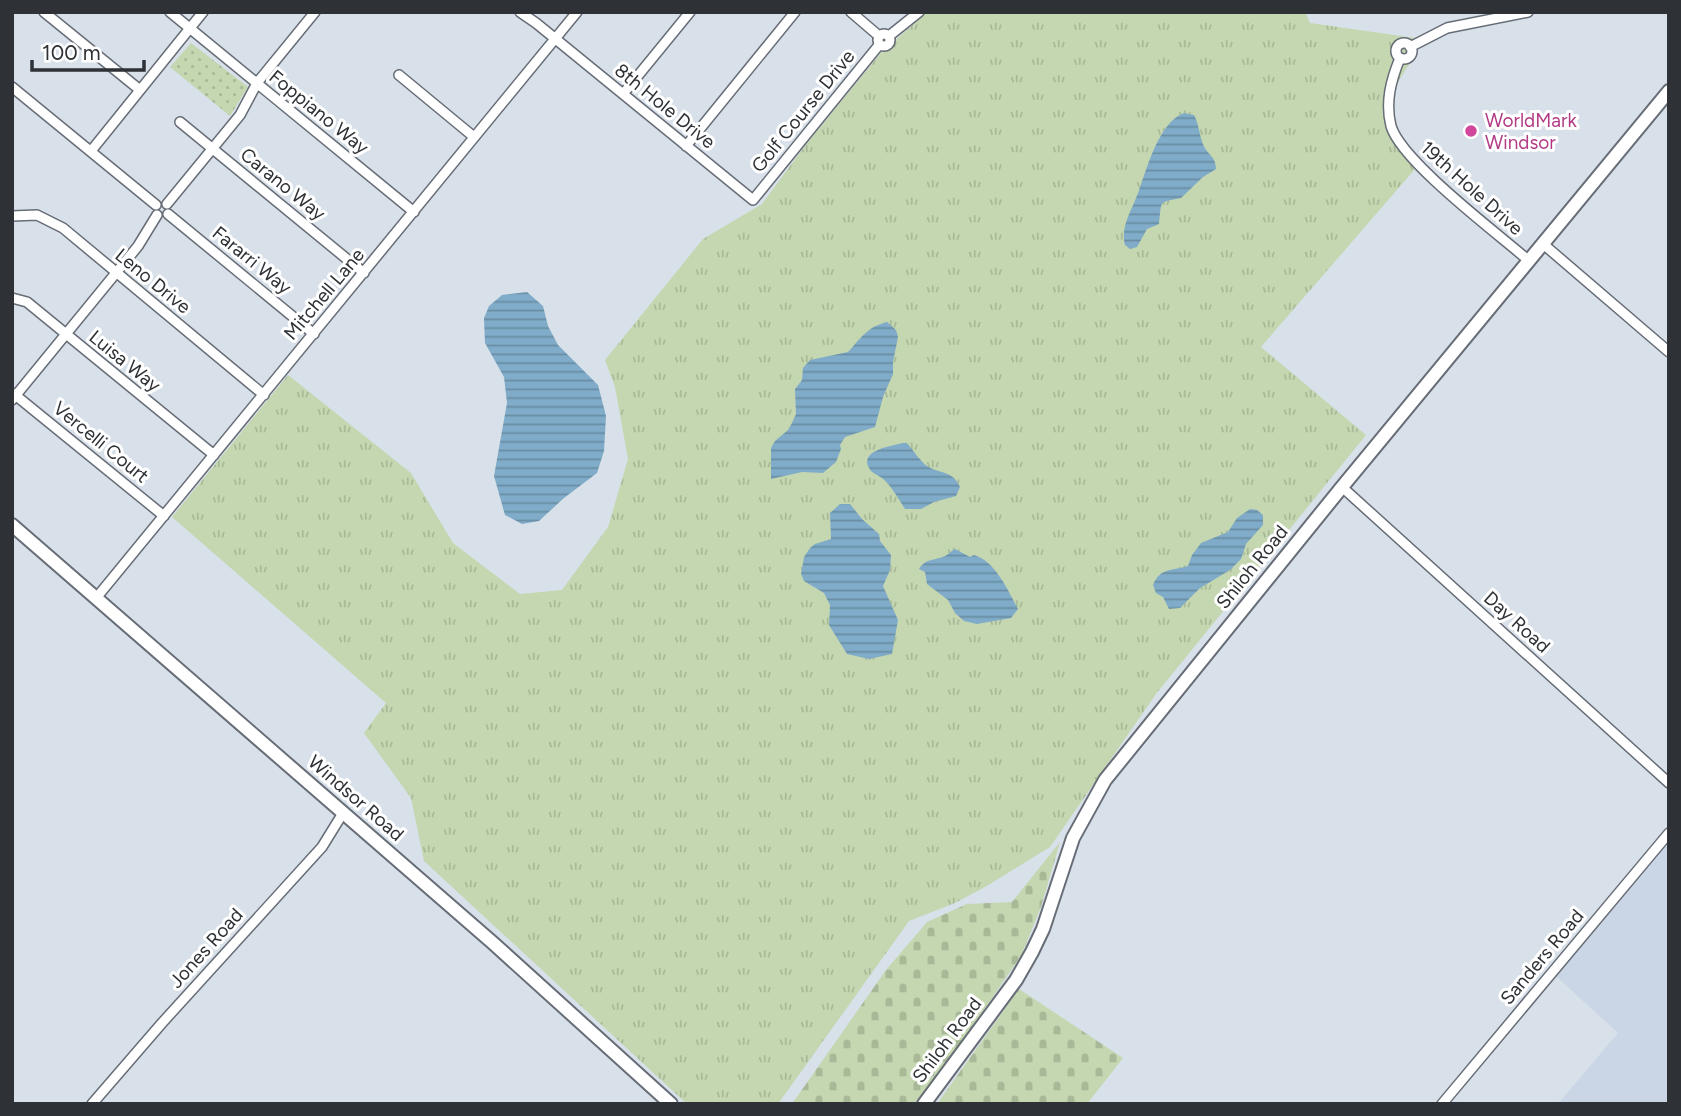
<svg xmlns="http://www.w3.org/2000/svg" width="1681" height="1116" viewBox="0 0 1681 1116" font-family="Figtree,sans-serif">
  <defs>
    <pattern id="grass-tufts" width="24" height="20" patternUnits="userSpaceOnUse" patternTransform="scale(1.75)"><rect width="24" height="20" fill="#c4d7b0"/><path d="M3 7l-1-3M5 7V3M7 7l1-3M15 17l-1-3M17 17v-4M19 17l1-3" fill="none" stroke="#a9b998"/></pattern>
    <pattern id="cemetery-stones" width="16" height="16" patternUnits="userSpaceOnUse" patternTransform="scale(1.75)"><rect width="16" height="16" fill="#c4d7b0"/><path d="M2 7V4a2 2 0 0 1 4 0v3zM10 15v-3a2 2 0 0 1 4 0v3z" fill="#a9b998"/></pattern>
    <pattern id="park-dots" width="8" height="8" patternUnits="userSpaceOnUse" patternTransform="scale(1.75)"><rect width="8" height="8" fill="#c4d7b0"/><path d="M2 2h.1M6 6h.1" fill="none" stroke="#a9b998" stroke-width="1.8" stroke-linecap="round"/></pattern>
    <pattern id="water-rules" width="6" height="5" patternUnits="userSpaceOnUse" patternTransform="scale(1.75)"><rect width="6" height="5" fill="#80acc9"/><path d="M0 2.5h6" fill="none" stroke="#698da4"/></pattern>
  </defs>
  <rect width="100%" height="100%" fill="#d8e0ea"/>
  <path fill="#cad6e6" d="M1669,839V1104H1558L1618,1033L1555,975Z"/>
  <path fill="url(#grass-tufts)" d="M927,12H1305L1310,23L1415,38L1416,54L1384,103L1392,138L1415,169L1261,347L1366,435L1156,694L1050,847L985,887L955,903L909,921L778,1104H687L424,861L411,798L364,733L386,703L172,517L288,375L411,473L453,543L520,594L562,590L608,527L628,459L615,387L605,360L703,239L762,204L804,147L880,54Z"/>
  <path fill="url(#cemetery-stones)" d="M1060,842L1041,907L1021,956L957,1049L916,1104H792L886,970L927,922L967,904L1012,902Z
    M1019,989L1123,1058L1087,1104H937Z"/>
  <path fill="url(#park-dots)" d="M191,43L248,87L230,116L170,67Z"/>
  <path fill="url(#water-rules)" d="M1184,113L1194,115C1199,124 1199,134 1203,144C1207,155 1216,156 1216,169L1203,177L1181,198C1158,203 1162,199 1159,224L1147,229L1137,247L1130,249L1125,245C1120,227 1132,210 1138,193C1147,169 1158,123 1184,113Z
    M527,292L543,306L548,326L558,345L598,385L606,416L604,451L597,473L564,498L539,521L522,524L505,515L494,476L507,403L504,377L485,343L484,318L489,306L502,295Z
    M887,322L896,330L898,337L893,362V374L883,397L875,427L845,437L840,445L841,449L836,462L823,473L802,472L771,479V448L775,441L788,430L792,423L796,414L795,389L802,380L803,368L810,360L848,352C861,338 867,327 887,322Z
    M903,443H907C912,449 922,463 927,466C939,474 953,470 960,487L956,496L934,502L921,509H905C899,500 891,485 882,478C878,475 871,473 869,468C859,450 892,446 903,443Z
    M840,504H850L862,519L879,534L880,541L891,555L890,570L883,586L898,620L892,654L869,659L847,654L829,625L830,605L824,593L804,581L801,574L804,557L810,548L815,544L831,539L830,513Z
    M1250,509L1257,510L1263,515V525L1246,544L1241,559L1230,570L1200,588L1180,608L1169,609L1163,597L1156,593L1153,585C1160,567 1173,571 1188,566L1192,555L1201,543L1228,532L1237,518Z
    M955,549L970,557L974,555C995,561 1008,590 1018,609L1011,618L977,624L964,621L955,613L948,600L927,584L925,572L919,569C926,558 934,561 945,556C948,555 951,551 955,549Z"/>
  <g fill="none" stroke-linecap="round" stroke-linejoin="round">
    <defs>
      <path id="minor" d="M44,12L140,90
        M170,12L414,212
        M520,12L536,23L753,200L879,45
        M851,12L879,36
        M878 40a6 6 0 1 1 12 0a6 6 0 1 1-12 0Z
        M889,36L919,12
        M1396 51a8 8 0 1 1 16 0a8 8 0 1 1-16 0Z
        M1410,47L1447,28L1528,12
        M1400,58C1391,80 1385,102 1391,126C1401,161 1497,233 1528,260
        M399,75L474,137
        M12,87L156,205
        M623,94L690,12
        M180,122L364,273
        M686,146L795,12
        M91,151L203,12
        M167,204L240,115L257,83L315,12
        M168,214L314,334
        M12,216L37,215L63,228L264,395
        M1542,243L1669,352
        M12,298L27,302L214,455
        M14,394L164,516
        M12,400L138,246L157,215
        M1342,487L1669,783
        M97,597L577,12
        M92,1104L162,1023L322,847L343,813
        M1442,1104L1669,833"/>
      <path id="secondary" d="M12,525L493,943L671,1104
        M924,1104L1016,980L1032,952L1043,929L1073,838L1105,780L1342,487L1669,91"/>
    </defs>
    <use href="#minor" stroke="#676d76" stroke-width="12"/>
    <use href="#secondary" stroke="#676d76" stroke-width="16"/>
    <use href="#minor" stroke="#fff" stroke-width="9"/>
    <use href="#secondary" stroke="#fff" stroke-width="12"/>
  </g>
  <circle fill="#d1479c" stroke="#fff" stroke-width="2.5" cx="1471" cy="131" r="7"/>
  <g text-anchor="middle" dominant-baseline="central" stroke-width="6" stroke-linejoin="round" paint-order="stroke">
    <g font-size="19" fill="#2e3135" stroke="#fff">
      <text transform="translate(665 106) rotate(39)">8th Hole Drive</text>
      <text transform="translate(803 111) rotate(-51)">Golf Course Drive</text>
      <text transform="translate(319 112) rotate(39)">Foppiano Way</text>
      <text transform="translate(283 184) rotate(39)">Carano Way</text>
      <text transform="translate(1472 188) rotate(42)">19th Hole Drive</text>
      <text transform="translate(252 260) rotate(39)">Fararri Way</text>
      <text transform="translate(153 281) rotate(39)">Leno Drive</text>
      <text transform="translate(324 294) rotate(-50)">Mitchell Lane</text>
      <text transform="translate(125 361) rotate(39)">Luisa Way</text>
      <text transform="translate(101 442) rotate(39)">Vercelli Court</text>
      <text transform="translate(1252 567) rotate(-51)">Shiloh Road</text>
      <text transform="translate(1517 622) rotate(42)">Day Road</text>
      <text transform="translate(356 798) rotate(41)">Windsor Road</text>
      <text transform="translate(206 948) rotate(-48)">Jones Road</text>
      <text transform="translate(1542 957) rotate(-50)">Sanders Road</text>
      <text transform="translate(947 1040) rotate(-53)">Shiloh Road</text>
    </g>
    <g font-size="19" fill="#b23c85" stroke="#fff" text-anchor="start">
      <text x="1485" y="120">WorldMark<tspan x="1485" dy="22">Windsor</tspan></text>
    </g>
  </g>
  <rect width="1681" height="1116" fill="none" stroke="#2e3135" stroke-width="28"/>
  <path d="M32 60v10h112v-10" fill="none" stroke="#2e3135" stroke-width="3.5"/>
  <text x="42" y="60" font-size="21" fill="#2e3135" stroke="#ffffff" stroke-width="5" paint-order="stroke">100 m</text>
</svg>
